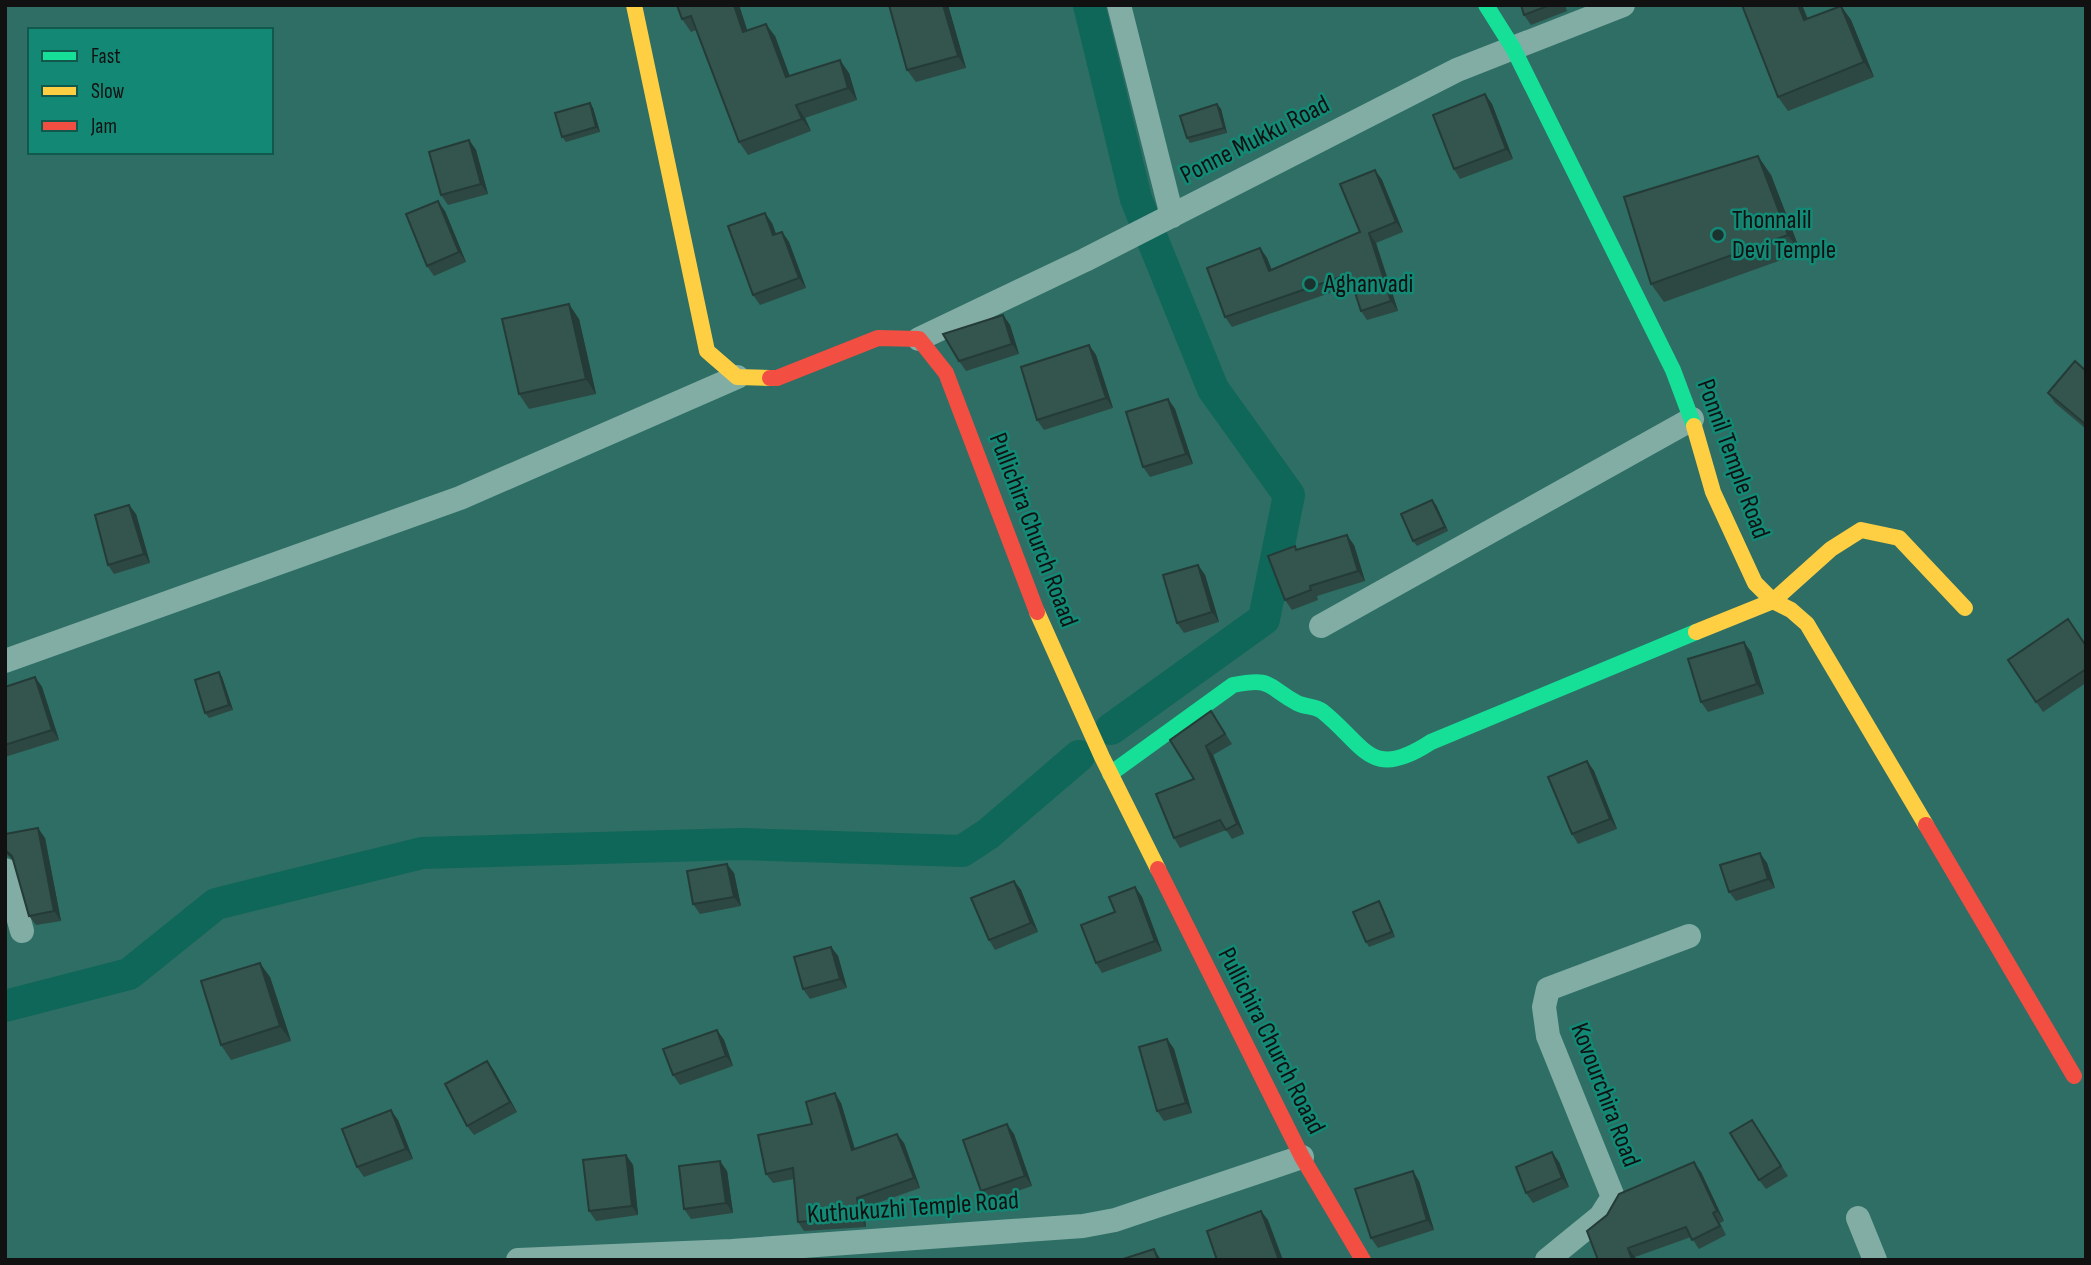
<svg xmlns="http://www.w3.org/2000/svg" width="2091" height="1265" viewBox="0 0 2091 1265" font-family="'Sofia Sans Condensed',sans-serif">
  <rect width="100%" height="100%" fill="#2e6e64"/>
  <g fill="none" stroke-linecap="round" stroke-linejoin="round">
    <path stroke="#0e6758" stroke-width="32" d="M1089,5L1136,199L1213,389L1289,495L1264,619L1111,729
      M5,1006L129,974L216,904L422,853L742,844L962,851L988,834L1079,756"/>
    <path stroke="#81ada5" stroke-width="24" d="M1119,5L1172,216
      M919,339L1085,260L1457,70L1623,5
      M1321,626L1692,419
      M5,661L460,498L737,377
      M5,870L22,931
      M1858,1218L1875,1260
      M518,1260L732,1251L1083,1226L1115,1220L1302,1157
      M1547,1260L1601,1216L1613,1197L1548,1036L1544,1007L1548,989L1689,936"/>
    <path stroke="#16e098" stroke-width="16" d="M1486,5L1513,48L1673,370L1694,426
      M1110,774L1233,685C1273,677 1266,686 1297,703C1305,707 1315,706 1322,711C1366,746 1370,782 1431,742L1696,632"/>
    <path stroke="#ffcf43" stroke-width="16" d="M634,5L707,351L737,377L770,378
      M1694,426L1713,492L1755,583L1773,601L1791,610L1807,624L1926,825
      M1037,612L1102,757L1158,869
      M1696,632L1773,601L1831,549L1861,530L1899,538L1965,608"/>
    <path stroke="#f24e42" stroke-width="16" d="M770,378H777L878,338L919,339L946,373L1037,612
      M1926,825L2074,1076
      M1158,869L1302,1157L1363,1260"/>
  </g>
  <path fill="#2d4843" d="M677,5H739L747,30L775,36L789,76L849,73L857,100L805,118L811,131L748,155L739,142L696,30L691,32L682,19Z
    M948,5L966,68L916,82L907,70Z
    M1521,5H1565L1567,11L1531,25L1524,15Z
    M1742,5H1802L1808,19L1841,6L1851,20L1874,77L1788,111L1778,97Z
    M1485,94L1492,104L1513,159L1460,179L1454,169Z
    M590,103L593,108L600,132L566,142L562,137Z
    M1217,104L1221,109L1227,133L1190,143L1187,138Z
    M469,140L476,150L488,194L448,205L441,195Z
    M1375,170L1382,180L1403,232L1376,243L1398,311L1367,320L1361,311L1353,285L1232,327L1225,317L1260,248L1267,258L1271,269L1360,232Z
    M1771,175L1801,253L1664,302L1651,284Z
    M445,211L466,262L434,276L427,266Z
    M772,223L776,234L782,232L789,242L806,288L760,305L753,295Z
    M1003,315L1010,325L1019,354L966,371L959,361Z
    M579,319L596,394L529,409L519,394Z
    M1089,345L1096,355L1113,408L1044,430L1037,420Z
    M2086,371V429L2055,403L2048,393Z
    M1168,399L1175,409L1193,464L1150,477L1143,467Z
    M1436,505L1448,531L1417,546L1413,541Z
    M136,514L150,563L114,574L108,565Z
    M1354,545L1365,581L1317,596L1318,600L1292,610L1285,600L1295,546L1297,550Z
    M1198,565L1205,575L1219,622L1184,633L1177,623Z
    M2086,645V683L2043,712L2008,660Z
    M1751,652L1764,694L1708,712L1701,702Z
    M219,672L222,677L233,710L209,718L205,713Z
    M35,677L42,687L59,740L5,757V687Z
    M1217,720L1232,744L1213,755L1244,834L1232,839L1226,830L1180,848L1174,838L1194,779L1170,740Z
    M1587,761L1594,771L1617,829L1578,844L1572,834Z
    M5,834L45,838L61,921L36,925L29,916L14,861L5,853Z
    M1767,863L1775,888L1736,901L1729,892Z
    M734,873L741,906L700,914L693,904Z
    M1014,881L1021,890L1038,932L995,950L989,940Z
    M1135,887L1142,897L1162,951L1102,973L1096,963L1115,912Z
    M1379,901L1382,906L1395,937L1369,947L1366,942Z
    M831,947L838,956L847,988L810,999L803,989Z
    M270,977L291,1041L231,1060L221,1045Z
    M717,1030L724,1040L733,1066L680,1085L673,1075Z
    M1167,1039L1174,1049L1192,1113L1164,1121L1157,1111Z
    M494,1071L517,1112L474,1135L467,1126Z
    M841,1103L855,1149L904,1143L920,1188L863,1208L866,1227L804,1231L798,1222L794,1179L773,1183L766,1174L812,1124Z
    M398,1120L413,1159L364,1177L357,1167Z
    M1759,1130L1788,1176L1766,1189L1759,1180Z
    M1014,1134L1032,1186L988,1201L981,1191Z
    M626,1155L633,1165L638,1215L596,1221L589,1211Z
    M1559,1162L1569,1187L1533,1203L1526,1193Z
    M727,1171L733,1213L691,1219L684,1209Z
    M1701,1172L1724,1221L1720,1223L1726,1235L1699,1249L1691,1237L1635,1257L1636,1260H1598Z
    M1419,1181L1434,1230L1378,1248L1371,1238Z"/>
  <path fill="#243b37" d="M734,5H739L752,45L743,32Z
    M943,5H948L966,68L958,56Z
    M1798,5H1802L1814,35L1804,20Z
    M1841,6L1851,20L1874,77L1864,62Z
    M766,24L775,36L795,90L786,77Z
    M840,60L849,73L857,100L848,88Z
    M1485,94L1492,104L1513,159L1506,149Z
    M590,103L593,108L600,132L596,127Z
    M1217,104L1221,109L1227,133L1224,128Z
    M796,105L805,118L811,131L802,119Z
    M469,140L476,150L488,194L481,184Z
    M1758,156L1771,175L1801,253L1788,235Z
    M1375,170L1382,180L1403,232L1396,222Z
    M438,201L445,211L466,262L459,252Z
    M765,213L772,223L780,245L773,235Z
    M782,232L789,242L806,288L799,278Z
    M1369,233L1376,243L1398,311L1391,301Z
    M1260,248L1267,258L1276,280L1269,271Z
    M569,304L579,319L596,394L586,379Z
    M1003,315L1010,325L1019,354L1012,344Z
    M1089,345L1096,355L1113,408L1106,398Z
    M1168,399L1175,409L1193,464L1186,454Z
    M1432,500L1436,505L1448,531L1445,527Z
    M129,505L136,514L150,563L144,554Z
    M1347,535L1354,545L1365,581L1358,571Z
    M1198,565L1205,575L1219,622L1212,612Z
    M1744,642L1751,652L1764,694L1757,684Z
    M219,672L222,677L233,710L229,705Z
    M35,677L42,687L59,740L52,730Z
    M1206,746L1213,755L1244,834L1237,824Z
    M1587,761L1594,771L1617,829L1610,819Z
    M38,828L45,838L61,921L54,911Z
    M1760,853L1767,863L1775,888L1768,879Z
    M727,864L734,873L741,906L734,897Z
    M1014,881L1021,890L1038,932L1031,923Z
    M1135,887L1142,897L1162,951L1155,941Z
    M1379,901L1382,906L1395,937L1392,932Z
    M831,947L838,956L847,988L840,979Z
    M260,963L270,977L291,1041L280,1026Z
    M717,1030L724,1040L733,1066L726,1056Z
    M1167,1039L1174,1049L1192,1113L1186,1103Z
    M487,1061L494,1071L517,1112L510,1102Z
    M835,1093L841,1103L858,1160L852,1150Z
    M391,1110L398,1120L413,1159L406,1149Z
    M1007,1124L1014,1134L1032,1186L1025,1176Z
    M897,1134L904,1143L920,1188L914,1178Z
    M1552,1152L1559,1162L1569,1187L1562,1178Z
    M626,1155L633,1165L638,1215L632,1206Z
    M720,1161L727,1171L733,1213L726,1203Z
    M1694,1162L1701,1172L1724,1221L1717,1211Z
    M1413,1171L1419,1181L1434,1230L1427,1220Z
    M857,1198L863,1208L866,1227L860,1217Z
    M1261,1211L1268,1220L1283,1260H1279Z
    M1628,1248L1635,1257L1636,1260H1632Z
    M1154,1249L1161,1260H1158Z"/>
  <path fill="#34544e" stroke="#243b37" stroke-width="2" d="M677,5H734L743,32L766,24L786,77L840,60L848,88L796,105L802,119L739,142L691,16L682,19Z
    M889,5H943L958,56L907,70Z
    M1521,5H1550L1524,15Z
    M1742,5H1798L1804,20L1841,6L1864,62L1778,97Z
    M1485,94L1506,149L1454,169L1433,115Z
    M590,103L596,127L562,137L555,113Z
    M1217,104L1224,128L1187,138L1180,116Z
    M469,140L481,184L441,195L429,152Z
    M1758,156L1788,235L1651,284L1624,197Z
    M1375,170L1396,222L1369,233L1391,301L1361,311L1349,274L1225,317L1207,268L1260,248L1269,271L1360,232L1340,184Z
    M438,201L459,252L427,266L406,214Z
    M765,213L773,235L782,232L799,278L753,295L728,226Z
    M569,304L586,379L519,394L502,319Z
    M1003,315L1012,344L959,361L943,334Z
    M1089,345L1106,398L1037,420L1021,367Z
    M2075,361L2086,371L2085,424L2048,393Z
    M1168,399L1186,454L1143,467L1126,412Z
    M1432,500L1445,527L1413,541L1401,514Z
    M129,505L144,554L108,565L95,515Z
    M1347,535L1358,571L1310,586L1311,590L1285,600L1268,556L1295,546L1296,550Z
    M1198,565L1212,612L1177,623L1163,575Z
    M2068,619L2086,646V669L2036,702L2008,660Z
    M1744,642L1757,684L1701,702L1688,659Z
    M219,672L229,705L205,713L195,680Z
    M35,677L52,730L5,745V687Z
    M1211,711L1225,734L1206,746L1237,824L1226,830L1220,820L1174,838L1156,794L1194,779L1170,740Z
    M1587,761L1610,819L1572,834L1548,777Z
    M38,828L54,911L29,916L12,856L5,850V834Z
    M1760,853L1768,879L1729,892L1720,865Z
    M727,864L734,897L693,904L687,871Z
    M1014,881L1031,923L989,940L971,898Z
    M1135,887L1155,941L1096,963L1081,925L1115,912L1109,897Z
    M1379,901L1392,932L1366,942L1353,912Z
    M831,947L840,979L803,989L794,957Z
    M260,963L280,1026L221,1045L201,981Z
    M717,1030L726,1056L673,1075L663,1049Z
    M1167,1039L1186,1103L1157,1111L1139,1047Z
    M487,1061L510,1102L467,1126L445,1084Z
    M835,1093L852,1150L897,1134L914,1178L857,1198L860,1217L798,1222L793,1168L766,1174L758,1135L812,1124L806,1102Z
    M391,1110L406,1149L357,1167L342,1129Z
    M1752,1120L1781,1166L1759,1180L1730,1133Z
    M1007,1124L1025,1176L981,1191L963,1140Z
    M1552,1152L1562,1178L1526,1193L1516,1167Z
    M626,1155L632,1206L589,1211L583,1160Z
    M720,1161L726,1203L684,1209L679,1166Z
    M1694,1162L1717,1211L1713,1213L1720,1226L1692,1240L1686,1227L1628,1248L1632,1260H1598L1587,1231L1607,1215L1619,1194Z
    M1413,1171L1427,1220L1371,1238L1355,1189Z
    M1261,1211L1279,1260H1217L1207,1231Z
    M1154,1249L1158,1260H1120Z"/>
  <g fill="#1b322e" stroke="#138975" stroke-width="2.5">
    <circle cx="1718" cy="235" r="7"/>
    <circle cx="1310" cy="284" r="7"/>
  </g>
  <g text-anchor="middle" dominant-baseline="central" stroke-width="5" stroke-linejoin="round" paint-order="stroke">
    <g font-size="26" fill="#111" stroke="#138975">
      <text transform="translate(1255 140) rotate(-27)">Ponne Mukku Road</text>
      <text transform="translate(1733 459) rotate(70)">Ponnil Temple Road</text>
      <text transform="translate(1033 530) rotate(69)">Pullichira Church Roaad</text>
      <text transform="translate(1271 1041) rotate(63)">Pullichira Church Roaad</text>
      <text transform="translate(1605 1095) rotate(69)">Kovourchira Road</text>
      <text transform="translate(913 1208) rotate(-4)">Kuthukuzhi Temple Road</text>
    </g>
    <g font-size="26" fill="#111" stroke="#138975" text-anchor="start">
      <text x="1732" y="220">Thonnalil<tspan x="1732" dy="30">Devi Temple</tspan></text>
      <text x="1324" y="284">Aghanvadi</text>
    </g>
  </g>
  <rect width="2091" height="1265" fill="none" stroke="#111111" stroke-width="14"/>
  <rect x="28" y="28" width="245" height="126" fill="#138975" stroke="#12594d" stroke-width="2"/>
  <rect x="42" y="51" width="35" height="10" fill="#16e098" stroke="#12594d" stroke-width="2"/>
  <text x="91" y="63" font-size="21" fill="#111111">Fast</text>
  <rect x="42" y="86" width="35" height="10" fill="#ffcf43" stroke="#12594d" stroke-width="2"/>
  <text x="91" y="98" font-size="21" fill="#111111">Slow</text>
  <rect x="42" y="121" width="35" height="10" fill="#f24e42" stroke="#12594d" stroke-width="2"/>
  <text x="91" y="133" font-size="21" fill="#111111">Jam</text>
</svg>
